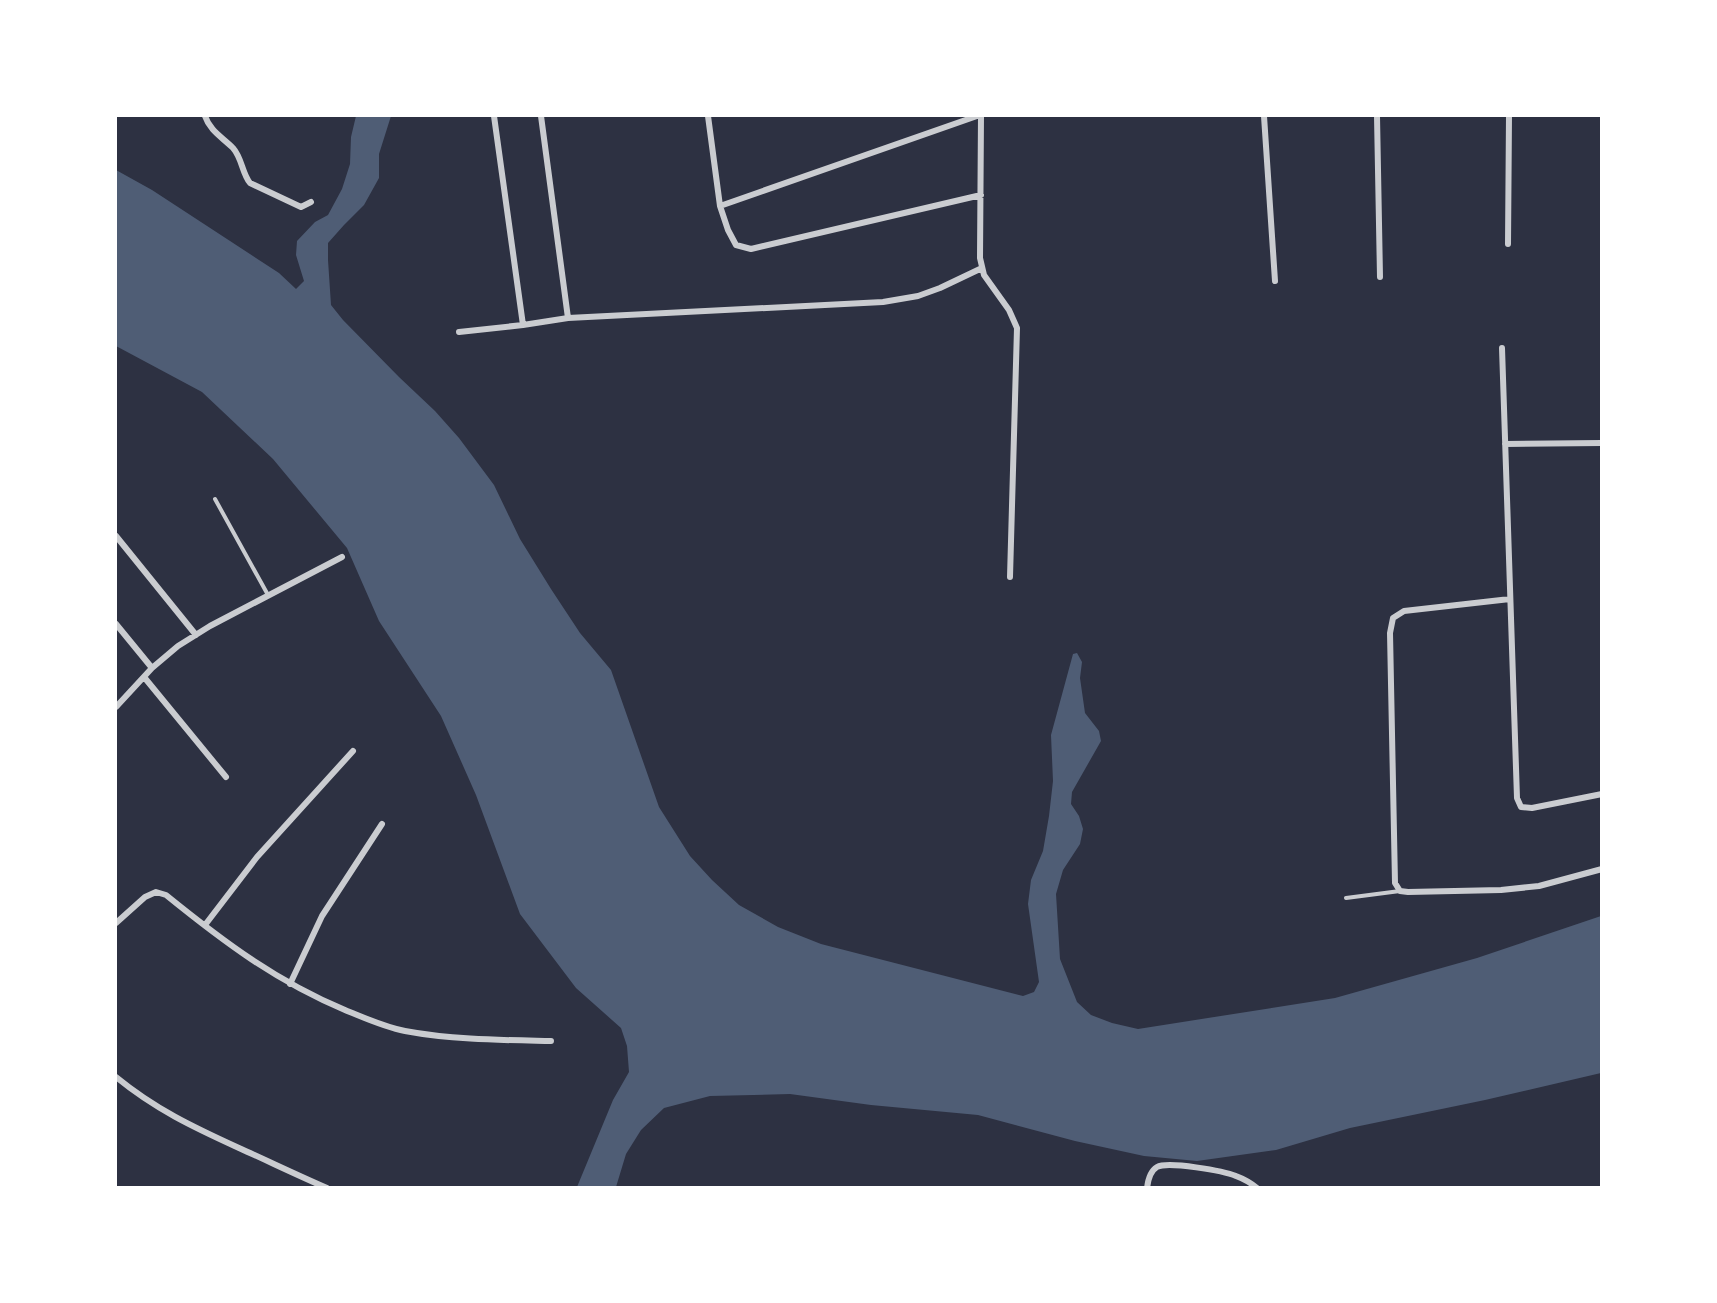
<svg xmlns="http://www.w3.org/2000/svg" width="1717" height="1303" viewBox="0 0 1717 1303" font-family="'Fira Sans Condensed',sans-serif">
  <rect width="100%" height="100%" fill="#2d3142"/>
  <path fill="#4f5d75" d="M356,116H391L379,154V178L364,205L344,225L328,243V260L331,305L343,320L399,377L435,411L459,438L494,485L520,539L551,589L580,633L611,670L659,807L690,856L712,880L739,905L778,927L821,944L1023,996L1034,992L1039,982L1028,904L1031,880L1043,851L1049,816L1053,781L1051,735L1073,654L1077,653L1082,662L1080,678L1085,713L1099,731L1101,741L1072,792L1071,804L1079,816L1083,829L1080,844L1063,870L1056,894L1060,959L1077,1002L1091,1015L1112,1023L1138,1029L1335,998L1477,958L1601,916V1073L1485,1100L1350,1128L1276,1150L1197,1161L1144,1156L1075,1141L978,1115L871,1105L790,1094L710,1096L664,1108L641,1130L626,1154L616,1187H577L613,1100L629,1072L627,1046L621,1028L576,988L520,914L476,795L441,716L379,621L347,548L273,459L202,392L116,346V170L152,190L279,273L296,289L304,281L296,255L297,241L315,222L328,215L342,189L350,164L351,137Z"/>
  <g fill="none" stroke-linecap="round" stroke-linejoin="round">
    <path stroke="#caccd0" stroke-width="4" d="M215,499L268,595
      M1346,898L1400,891"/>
    <path stroke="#caccd0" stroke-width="6" d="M205,116C210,131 222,137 233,148C242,158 242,173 250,183L301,207L311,202
      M494,116L523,325
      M541,116L568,318
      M708,116L720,206L728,230L736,245L751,249L981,195
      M981,116L980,258L984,275L1009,310L1017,328L1010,577
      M1264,116L1275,281
      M1377,116L1380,277
      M720,206L977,116
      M1508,244L1509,116
      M459,332L523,325L568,318L883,302L918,296L940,288L982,268
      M1502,348L1517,798L1521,807L1532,808L1602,794
      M1505,444L1602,443
      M116,536L196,635
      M1510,599L1404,611L1393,618L1390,633L1395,883L1400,891L1408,892L1501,890L1539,886L1602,869
      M116,624L152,668
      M144,677L226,777
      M116,707L152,668L178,646L210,626L342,557
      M116,923L145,897L156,892L166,895C224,942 276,981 345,1010C365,1018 384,1027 405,1031C453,1040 502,1040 551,1041
      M205,925L257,857L353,751
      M290,984L322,916L382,824
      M116,1077C155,1109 193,1127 239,1148C268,1161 297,1175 327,1188
      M1147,1188C1148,1180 1150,1171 1157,1167C1168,1161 1224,1171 1236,1176C1244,1179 1251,1183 1257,1188"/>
  </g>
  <rect width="1717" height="1303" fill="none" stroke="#ffffff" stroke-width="234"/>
</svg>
